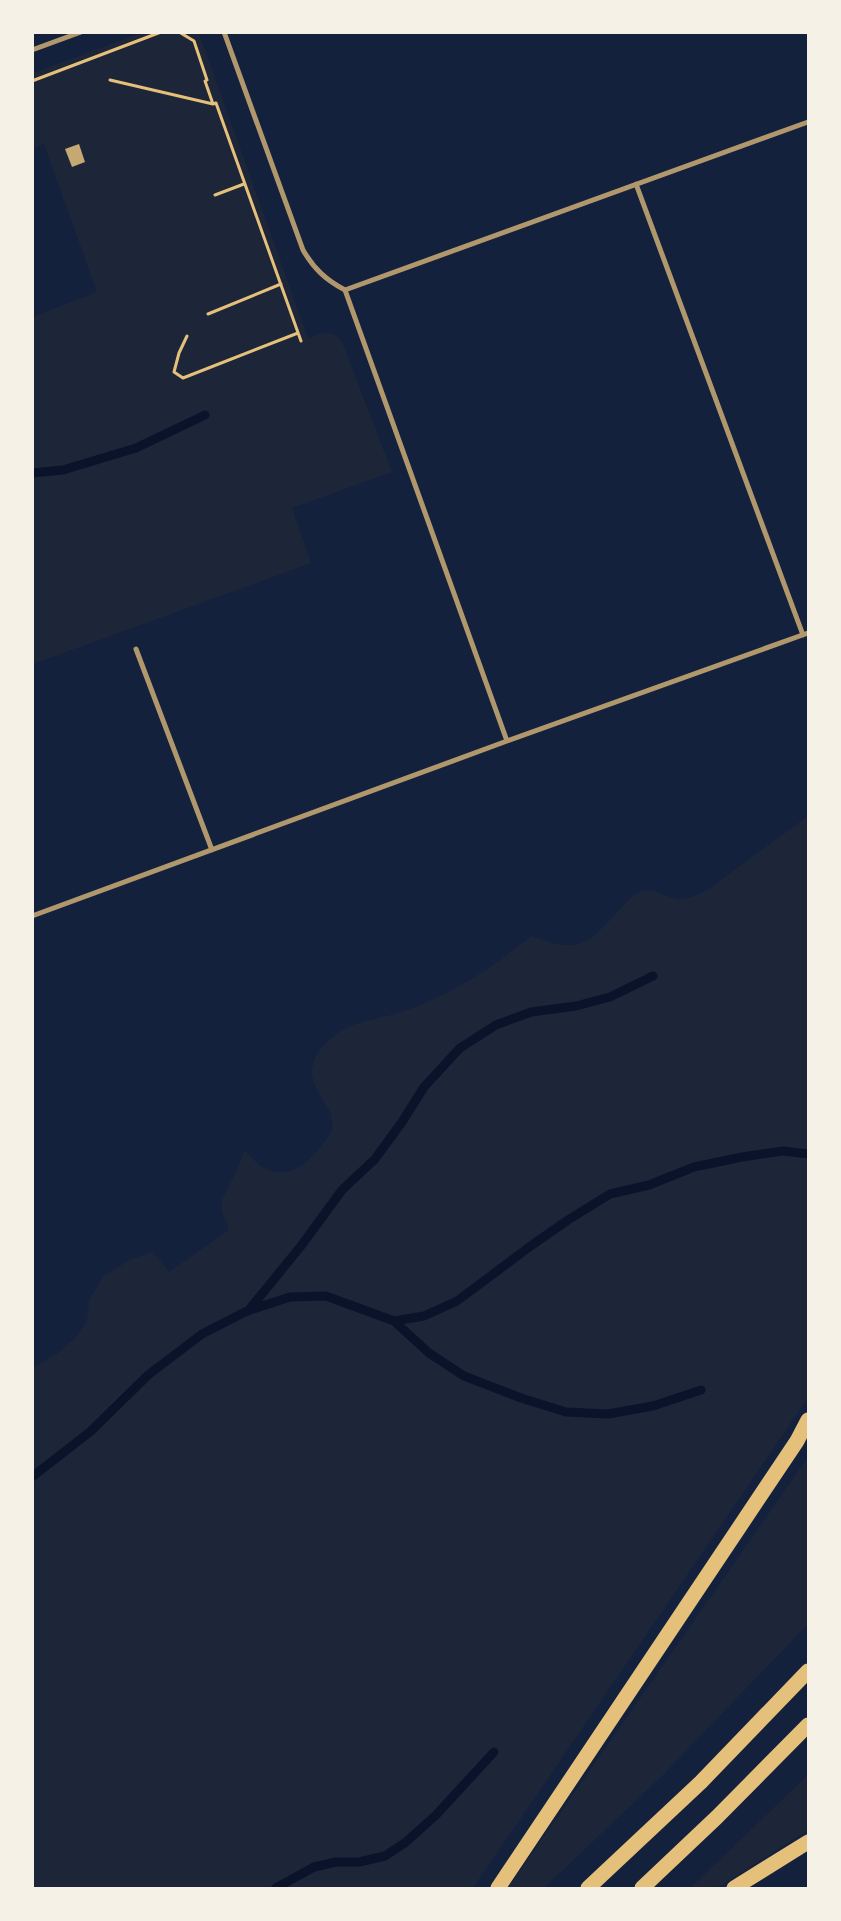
<svg xmlns="http://www.w3.org/2000/svg" width="841" height="1921" viewBox="0 0 841 1921" font-family="Roboto,sans-serif">
  <rect width="100%" height="100%" fill="#14213d"/>
  <path fill="#1d2539" d="M140,33H199L308,338C322,334 332,328 342,342L392,472L292,508L311,563L33,664V317L97,292L44,144L33,148V73Z
    M808,816V1398L473,1888H33V1368L58,1353L77,1336L87,1321L89,1300L103,1277L129,1260L153,1252L169,1272L229,1230L222,1212V1200L239,1166L244,1150C249,1155 255,1162 261,1166C292,1187 318,1153 333,1129C332,1124 332,1119 331,1114C325,1100 310,1085 312,1069C314,1053 326,1041 338,1033C355,1020 387,1018 407,1010C454,993 493,967 532,936C580,955 588,944 620,909C626,903 632,895 640,892C654,887 665,897 677,899C687,901 698,894 706,891Z
    M808,1457V1624L662,1776L544,1888H508Z
    M808,1775V1830L717,1888H690Z"/>
  <g fill="none" stroke-linecap="round" stroke-linejoin="round">
    <path stroke="#0b132b" stroke-width="9" d="M32,473L63,470L136,448L205,415
      M248,1311L301,1246L342,1190L375,1159L402,1122L424,1087L460,1048L496,1025L531,1012L576,1006L610,997L653,976
      M394,1321L429,1353L464,1376L521,1398L566,1412L608,1414L653,1406L701,1390
      M32,1477L91,1431L148,1375L202,1334L247,1311L290,1297L326,1296L394,1321L424,1316L457,1301L532,1245L568,1220L610,1194L649,1185L694,1167L742,1157L783,1151L808,1154
      M276,1888L314,1867L336,1862H359L385,1856L406,1842L436,1815L494,1752"/>
  </g>
  <path fill="#c6a872" d="M79,144L85,162L72,167L65,149Z"/>
  <g fill="none" stroke-linecap="round" stroke-linejoin="round">
    <path stroke="#e5c07b" stroke-width="3" d="M179,32L194,41L207,80L205,81L213,104L216,103L301,341
      M110,80L213,104
      M32,81L161,32
      M215,195L244,184
      M208,314L281,284
      M187,336L179,353L174,372L183,378L298,333"/>
    <path stroke="#b1986c" stroke-width="5" d="M224,32L303,250C314,269 326,280 345,290L507,741
      M32,50L81,32
      M636,184L803,635
      M345,290L808,122
      M136,649L212,850
      M32,916L507,741L808,633"/>
    <path stroke="#e5c07b" stroke-width="15" d="M498,1888L797,1441L808,1420
      M588,1888L701,1782L808,1671
      M642,1888L717,1817L808,1725
      M734,1888L808,1842"/>
  </g>
  <rect width="841" height="1921" fill="none" stroke="#f6f1e7" stroke-width="68"/>
</svg>
